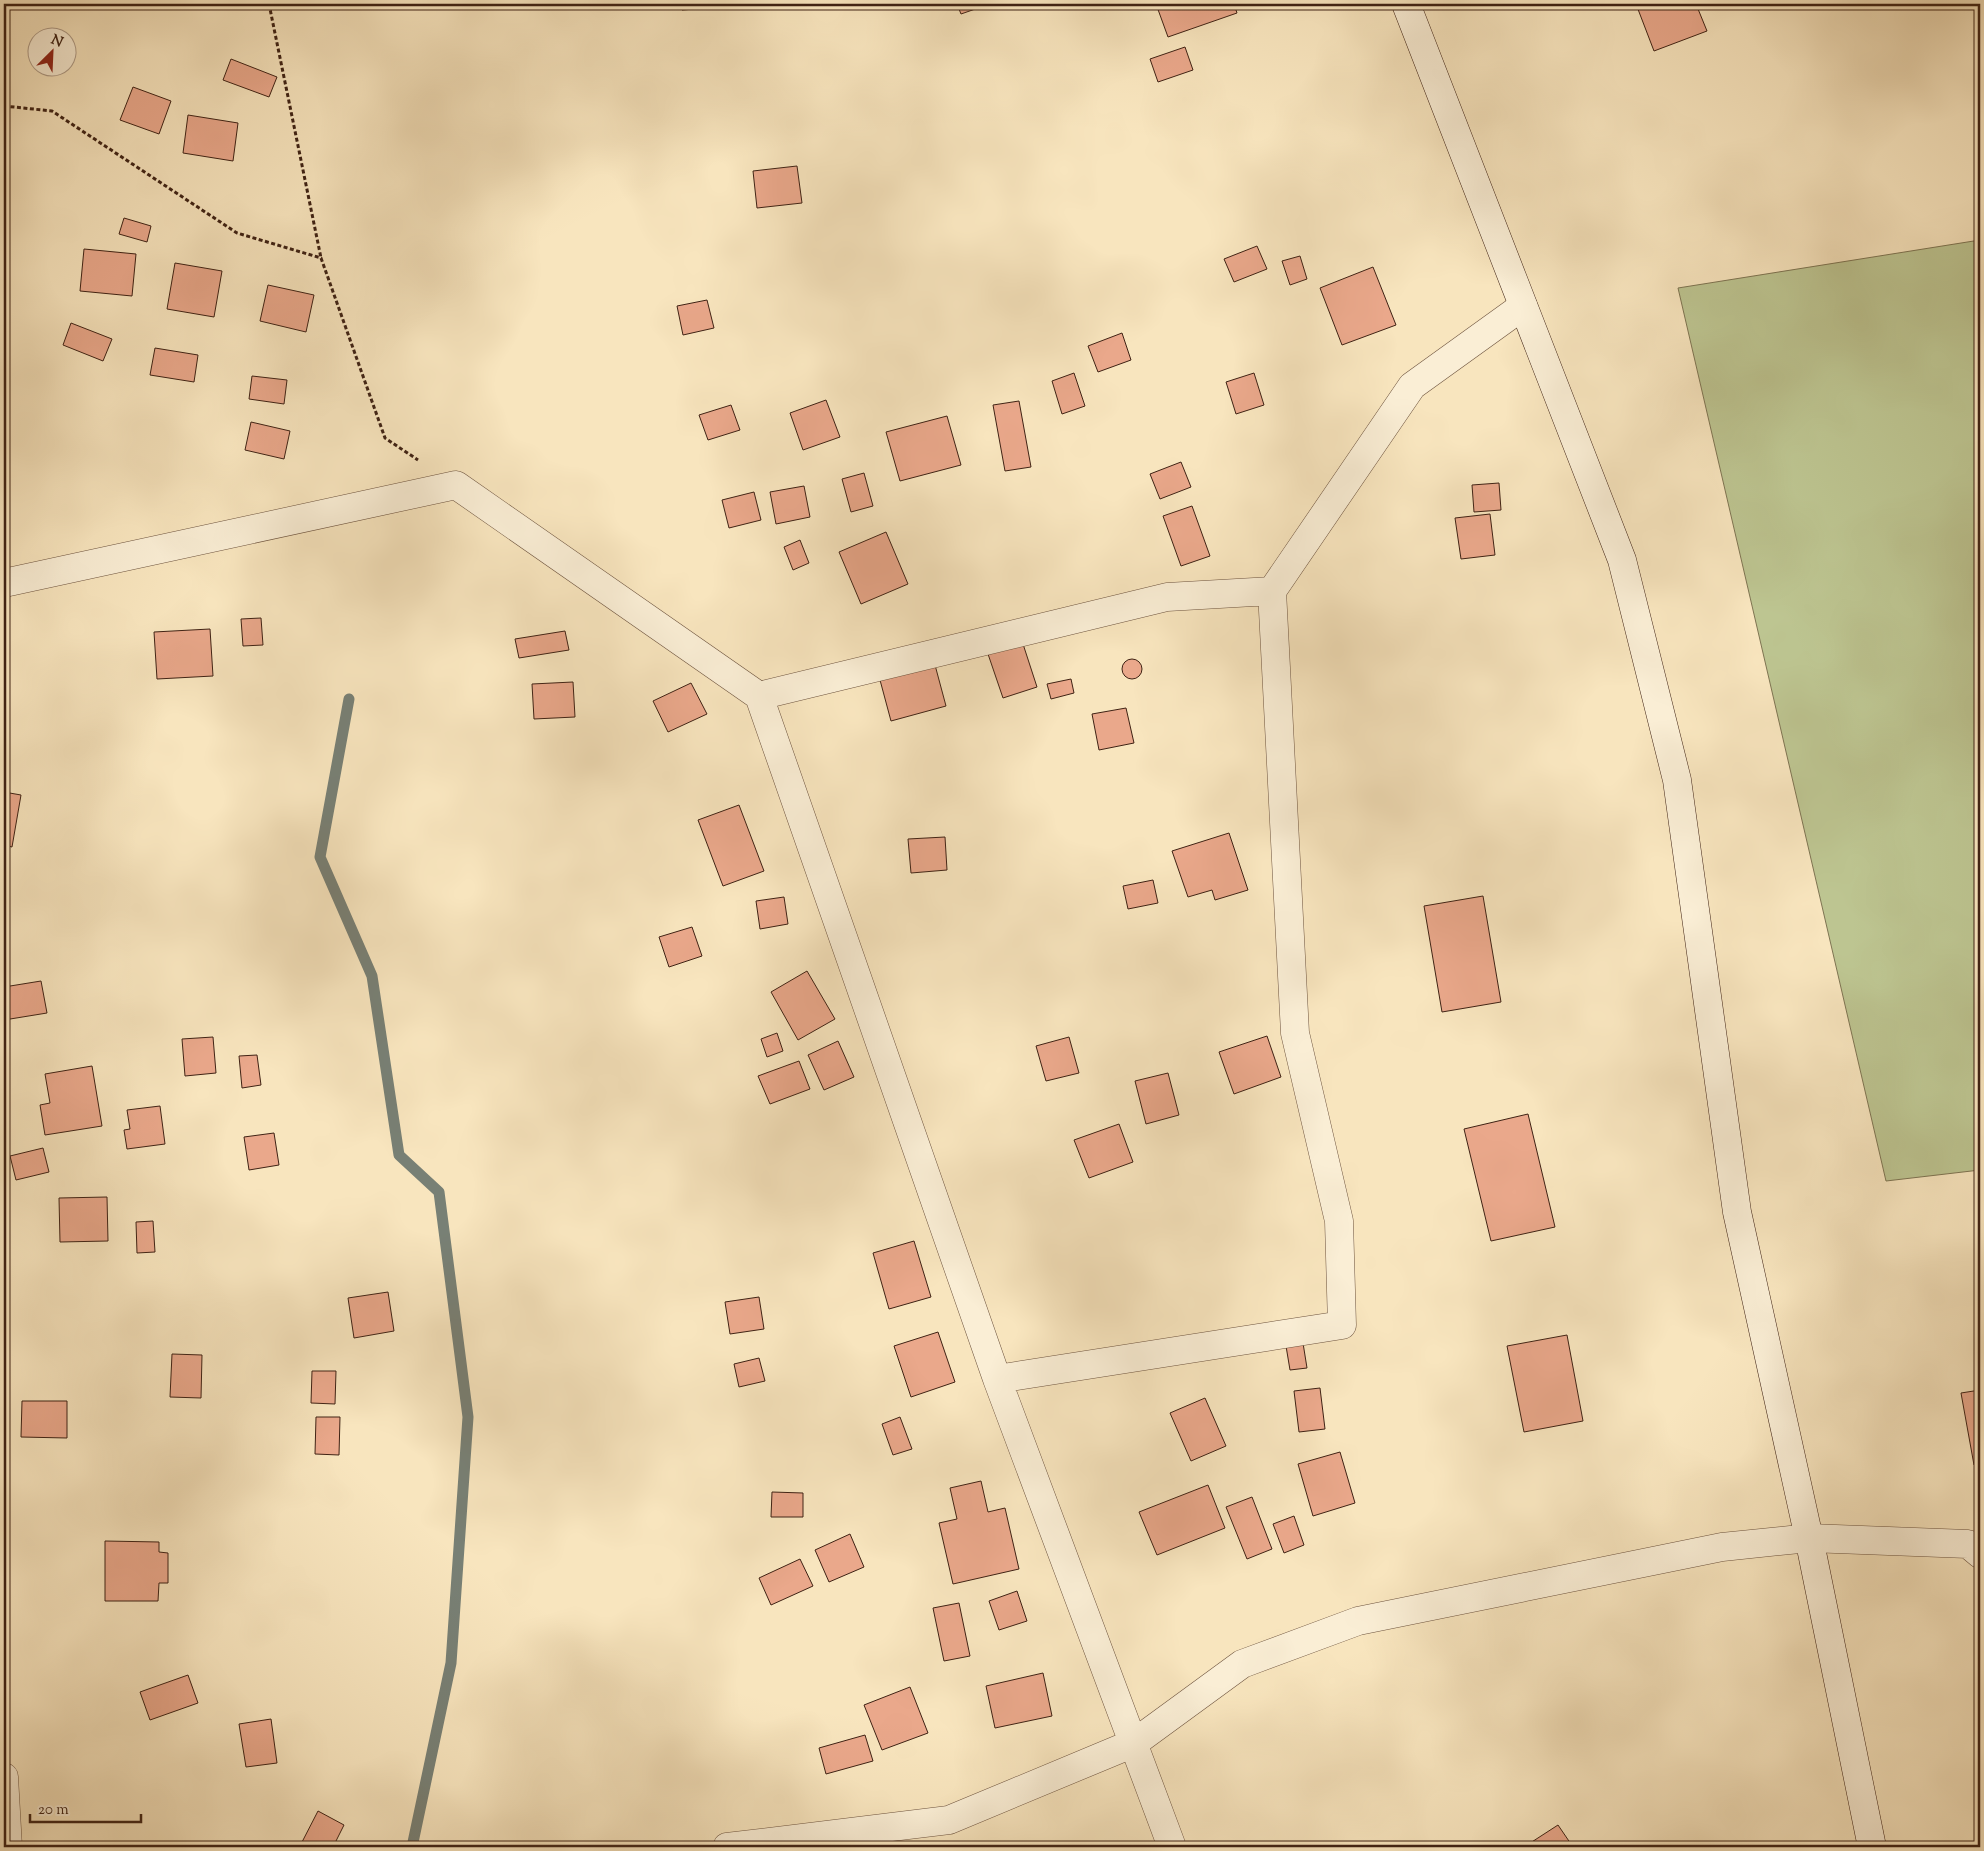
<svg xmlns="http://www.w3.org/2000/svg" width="1984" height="1851" viewBox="0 0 1984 1851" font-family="'Sorts Mill Goudy',serif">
  <rect width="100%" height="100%" fill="#f8e5be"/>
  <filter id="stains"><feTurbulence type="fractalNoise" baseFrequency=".004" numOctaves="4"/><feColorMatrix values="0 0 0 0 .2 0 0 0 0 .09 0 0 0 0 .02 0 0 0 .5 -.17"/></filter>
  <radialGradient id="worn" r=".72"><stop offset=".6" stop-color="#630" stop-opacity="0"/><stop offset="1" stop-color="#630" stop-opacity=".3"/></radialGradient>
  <path fill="#bdc591" stroke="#7e7452" d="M1980,240V1170L1886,1181L1678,288Z"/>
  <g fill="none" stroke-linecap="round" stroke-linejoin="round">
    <path stroke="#788075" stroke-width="11" d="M349,699L320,857L372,976L399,1155L439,1192L468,1417L451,1663L412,1847"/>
  </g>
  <path fill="#eaa88b" stroke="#3f2214" d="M681,4H720V7L682,10Z
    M957,4H980L981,7L961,14Z
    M1156,4H1234L1237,13L1168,37Z
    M1636,4H1696L1707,31L1654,51Z
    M1185,47L1193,70L1158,82L1150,59Z
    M231,59L277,77L269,97L223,80Z
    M133,87L171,101L159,134L120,120Z
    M188,115L238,123L233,161L183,153Z
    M797,166L802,203L757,208L753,171Z
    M124,218L151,226L147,242L119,234Z
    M1257,246L1267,269L1234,282L1224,259Z
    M84,249L136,254L132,296L80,291Z
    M1300,256L1307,279L1290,285L1282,261Z
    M175,263L222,271L214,317L167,309Z
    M1373,267L1396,325L1342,345L1320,288Z
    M268,285L314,295L306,332L260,321Z
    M707,300L714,328L683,335L677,306Z
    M71,323L112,339L103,361L63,345Z
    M1122,333L1131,360L1098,372L1088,346Z
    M155,348L198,355L194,382L150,375Z
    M1074,373L1085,406L1062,414L1052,381Z
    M1254,373L1264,405L1236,414L1226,382Z
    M252,376L287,380L284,404L249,399Z
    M826,400L840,437L803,450L790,413Z
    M1019,401L1031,467L1005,471L993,405Z
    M731,405L740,430L708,440L699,415Z
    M947,416L961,465L900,481L886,432Z
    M251,422L290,431L284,459L245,450Z
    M1181,462L1191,487L1160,499L1150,474Z
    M864,473L873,506L851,512L842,479Z
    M1499,483L1501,510L1474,512L1472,485Z
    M804,486L810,517L776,524L770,492Z
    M754,492L761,520L729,528L722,500Z
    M1192,506L1210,556L1181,566L1163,516Z
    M1490,514L1495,555L1461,559L1455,518Z
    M886,532L908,584L861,604L839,552Z
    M800,540L809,563L793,570L784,547Z
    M261,618L263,645L243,646L241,619Z
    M210,629L213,676L157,679L154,632Z
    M565,631L569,650L519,658L515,639Z
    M1023,644L1037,687L1003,698L988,654Z
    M1122 669a10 10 0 1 1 20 0a10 10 0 1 1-20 0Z
    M935,665L946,706L891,721L880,680Z
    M1071,679L1074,693L1051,699L1047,684Z
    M573,682L575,717L534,719L532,684Z
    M691,683L707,714L668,732L653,701Z
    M1126,708L1134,743L1099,750L1092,714Z
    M4,792L21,795L12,847L4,845Z
    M739,805L764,871L723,886L698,820Z
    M1229,833L1248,890L1215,900L1212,890L1188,897L1172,851Z
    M945,837L947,870L911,873L908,839Z
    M1153,880L1158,903L1128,909L1123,886Z
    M1483,896L1501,1002L1442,1012L1424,906Z
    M784,897L788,924L760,929L756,901Z
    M692,927L702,956L669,967L659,937Z
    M807,971L835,1019L798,1040L771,992Z
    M41,981L47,1013L4,1020V987Z
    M777,1033L783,1051L767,1057L761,1039Z
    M1267,1036L1281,1077L1234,1094L1219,1052Z
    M213,1037L216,1073L185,1076L182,1039Z
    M1069,1037L1079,1073L1046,1081L1036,1046Z
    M838,1041L854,1077L824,1090L808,1055Z
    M257,1055L261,1085L242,1088L239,1056Z
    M799,1061L810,1089L770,1104L758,1076Z
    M92,1066L102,1126L45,1135L40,1105L50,1103L45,1074Z
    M1168,1073L1179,1115L1146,1124L1135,1081Z
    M160,1106L165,1144L127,1149L124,1130L130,1129L127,1110Z
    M1528,1114L1555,1227L1491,1241L1464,1129Z
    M1119,1124L1133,1162L1089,1178L1074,1140Z
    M274,1133L279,1165L249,1170L244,1137Z
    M43,1148L49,1172L16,1180L10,1156Z
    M107,1197L108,1241L60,1242L59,1198Z
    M153,1221L155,1252L137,1253L136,1222Z
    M914,1241L931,1297L889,1309L873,1253Z
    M388,1292L394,1331L354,1338L348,1298Z
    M759,1297L764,1329L730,1334L725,1302Z
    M938,1332L955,1382L911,1397L894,1346Z
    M1567,1335L1583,1421L1524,1432L1507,1346Z
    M1303,1343L1307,1368L1290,1370L1286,1346Z
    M172,1354L202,1355L201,1398L170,1397Z
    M759,1358L765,1381L739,1387L734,1364Z
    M312,1371H336L335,1404L311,1403Z
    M1320,1388L1325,1429L1299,1432L1294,1391Z
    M1980,1390V1464L1974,1465L1961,1393Z
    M1205,1398L1226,1446L1191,1461L1170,1413Z
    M22,1401H67V1438L21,1437Z
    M316,1417H340L339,1455L315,1454Z
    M900,1417L912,1449L893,1455L882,1424Z
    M1340,1452L1355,1503L1313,1516L1298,1464Z
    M981,1481L988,1512L1005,1508L1019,1569L953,1584L939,1523L957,1519L950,1488Z
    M1208,1485L1225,1528L1157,1555L1139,1512Z
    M772,1492L803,1493V1517H771Z
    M1252,1497L1272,1549L1247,1559L1226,1507Z
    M1294,1516L1304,1545L1284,1553L1273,1524Z
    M850,1534L864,1567L829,1582L815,1550Z
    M105,1541L159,1542V1552L168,1553V1583H159L158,1601H105Z
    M800,1559L813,1586L771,1605L759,1578Z
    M1017,1591L1027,1621L999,1630L989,1601Z
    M959,1603L970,1656L944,1661L933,1608Z
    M1043,1673L1052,1716L995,1728L986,1686Z
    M188,1675L198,1703L150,1720L140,1692Z
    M910,1687L928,1733L882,1750L864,1705Z
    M271,1719L277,1763L246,1767L239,1724Z
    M865,1735L873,1761L826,1774L819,1748Z
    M318,1811L344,1825L333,1847H308L301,1844Z
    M1558,1825L1573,1847H1524Z"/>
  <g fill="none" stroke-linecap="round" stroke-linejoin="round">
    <defs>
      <path id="minor" d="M4,583L456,485L759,696L1167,597L1272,591
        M759,696L997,1379L1172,1847
        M997,1379L1342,1325L1339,1221L1295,1033L1272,591L1412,386L1523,306
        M727,1847L949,1820L1134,1743L1242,1664L1358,1621L1722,1547L1809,1538L1968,1544L1980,1554"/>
      <path id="tertiary" d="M4,1777L8,1847"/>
      <path id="secondary" d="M1406,4L1622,560L1677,780L1737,1212L1809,1538L1872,1847"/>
    </defs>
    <use href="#minor" stroke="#6d533e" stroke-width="29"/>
    <use href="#tertiary" stroke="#6d533e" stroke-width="29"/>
    <use href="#secondary" stroke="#3f2214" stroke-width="29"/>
    <path stroke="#3f2214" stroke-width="3" stroke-dasharray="4 2.5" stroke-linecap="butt" d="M269,4L321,258
      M4,106L52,111L237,233L321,258L385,438L418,460"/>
    <use href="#minor" stroke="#faeed5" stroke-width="28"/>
    <use href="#tertiary" stroke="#faeed5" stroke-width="28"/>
    <use href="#secondary" stroke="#faeed5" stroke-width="28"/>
  </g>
  <rect width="1984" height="1851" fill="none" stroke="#f8e5be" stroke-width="20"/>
  <rect x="5" y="5" width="1974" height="1841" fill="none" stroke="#3f2214" stroke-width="2.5"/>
  <rect x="10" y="10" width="1964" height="1831" fill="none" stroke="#3f2214"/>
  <g transform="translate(52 52) rotate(24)"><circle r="24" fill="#faeed5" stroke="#af9c88"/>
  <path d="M0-4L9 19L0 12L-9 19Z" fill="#8f2418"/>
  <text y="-8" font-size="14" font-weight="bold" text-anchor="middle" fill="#3f2214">N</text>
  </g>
  <path d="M30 1814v8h111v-8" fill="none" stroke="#3f2214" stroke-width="2.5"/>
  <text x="38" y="1814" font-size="15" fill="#3f2214" stroke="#faeed5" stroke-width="4" paint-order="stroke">20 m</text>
  <rect width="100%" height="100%" filter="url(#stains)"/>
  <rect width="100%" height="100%" fill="url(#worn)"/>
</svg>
